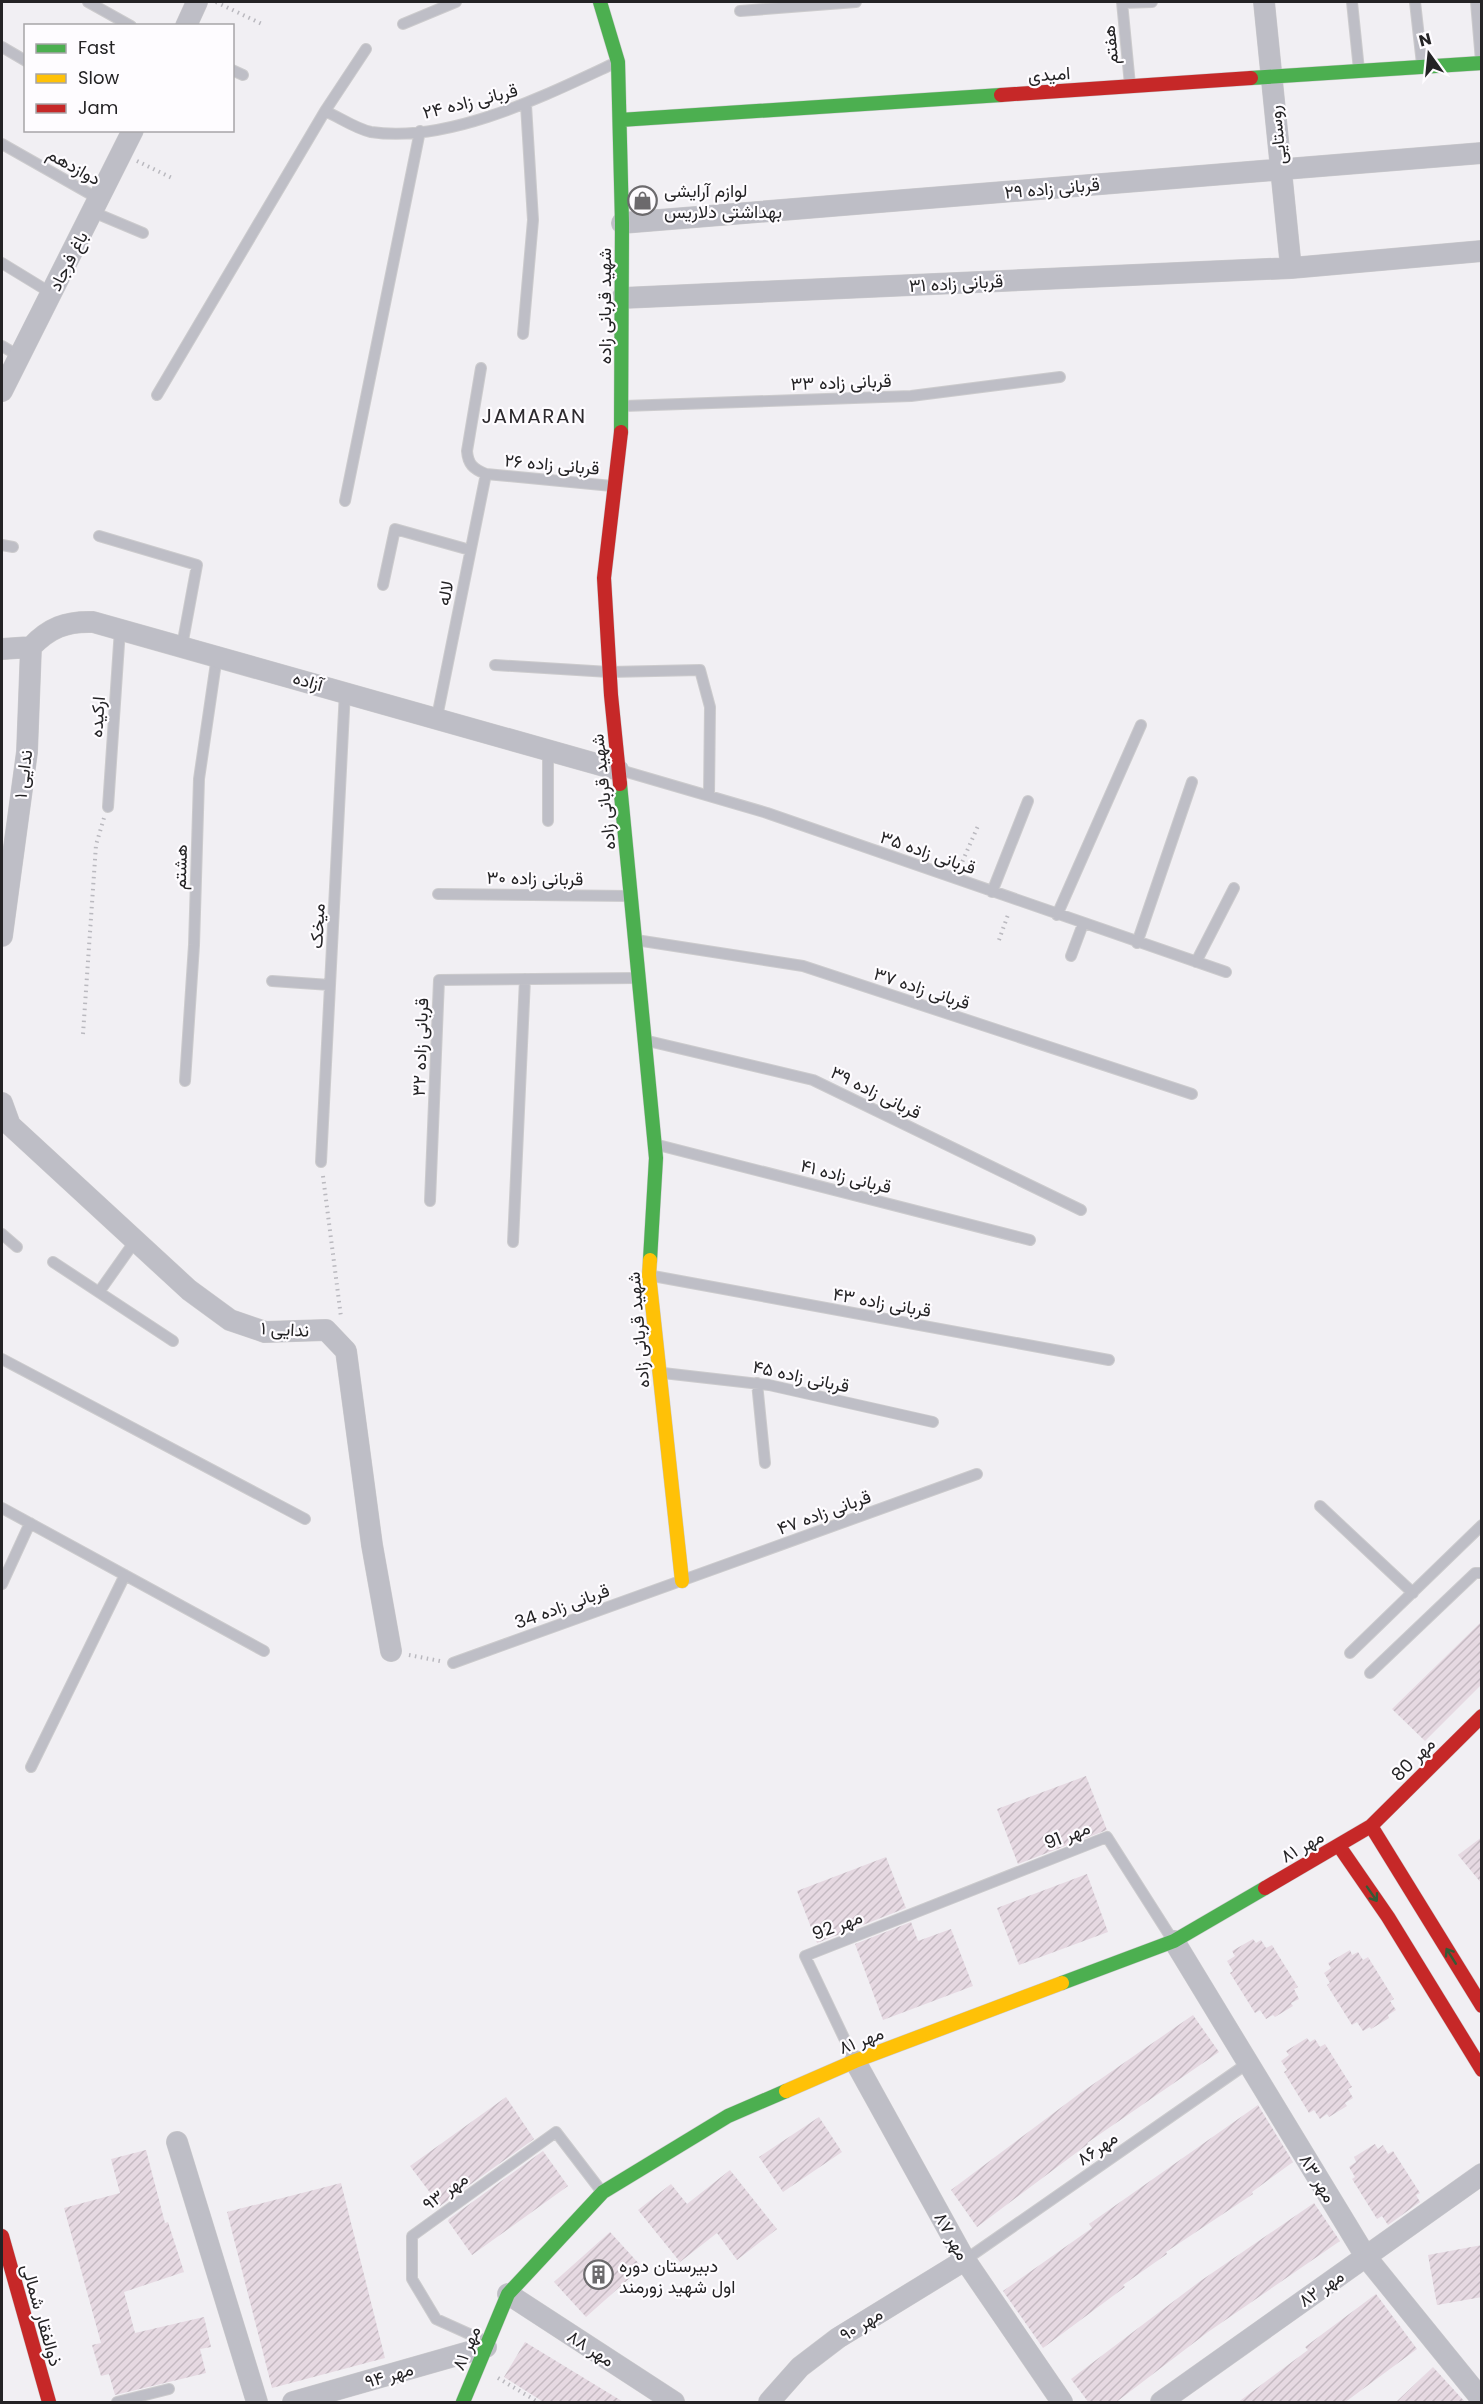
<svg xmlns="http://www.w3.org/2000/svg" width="1483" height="2404" viewBox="0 0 1483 2404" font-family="Poppins,Vazirmatn,sans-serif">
  <defs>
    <pattern id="building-hatch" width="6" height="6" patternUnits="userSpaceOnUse" patternTransform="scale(1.5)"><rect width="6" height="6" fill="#e6d9e2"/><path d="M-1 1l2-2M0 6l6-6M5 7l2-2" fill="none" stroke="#c5bac2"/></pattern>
  </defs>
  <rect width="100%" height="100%" fill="#f1eff3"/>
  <path fill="url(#building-hatch)" d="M1482,1621V1684L1425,1741L1392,1709Z
    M1086,1776L1107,1830L1018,1864L997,1809Z
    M1482,1837V1884L1458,1855Z
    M886,1857L906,1908L817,1943L797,1891Z
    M1087,1874L1108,1932L1019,1965L997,1908Z
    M911,1922L918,1941L951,1929L973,1986L883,2020L855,1944Z
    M1253,1939L1256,1943L1261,1940L1266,1948L1272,1945L1298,1987L1294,1989L1299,1999L1291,2003L1293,2006L1275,2017L1273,2015L1266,2019L1260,2010L1255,2013L1230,1973L1233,1971L1227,1961L1235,1956L1232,1951Z
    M1350,1950L1352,1955L1358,1952L1363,1960L1368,1957L1394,1999L1390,2001L1396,2010L1388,2015L1389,2018L1371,2029L1370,2027L1363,2031L1357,2022L1352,2025L1327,1985L1330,1983L1324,1973L1331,1968L1328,1963Z
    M1193,2015L1219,2052L1087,2143L1088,2144L977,2227L951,2190L1079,2094Z
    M1307,2038L1310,2042L1315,2039L1320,2047L1325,2044L1352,2087L1348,2089L1353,2098L1345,2103L1347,2106L1329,2117L1327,2114L1320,2119L1314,2110L1309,2113L1284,2072L1287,2070L1281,2061L1289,2055L1286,2051Z
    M506,2097L534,2139L440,2206L410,2166Z
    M1258,2105L1293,2162L1252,2192L1253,2194L1166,2252L1167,2254L1123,2285L1125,2287L1043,2348L1003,2291L1092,2228L1089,2224Z
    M819,2117L842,2152L783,2192L759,2157Z
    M1375,2144L1378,2149L1383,2145L1388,2154L1393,2151L1420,2193L1416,2195L1420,2202L1388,2225L1382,2216L1377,2219L1352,2179L1355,2177L1349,2167L1356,2162L1354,2157Z
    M146,2150L165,2223L168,2222L184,2272L124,2292L135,2333L204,2317L211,2347L200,2349L206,2373L115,2395L109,2374L101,2376L92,2345L101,2343L64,2208L120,2193L111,2159Z
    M543,2151L568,2186L472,2255L448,2221L449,2219Z
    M730,2170L777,2229L737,2260L717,2233L680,2262L638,2210L671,2184L687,2204Z
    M341,2183L385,2358L272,2388L227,2212Z
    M1314,2203L1340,2241L1208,2332L1115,2403H1089L1071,2379L1199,2282Z
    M610,2232L642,2267L586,2317L554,2282Z
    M1482,2245V2297L1437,2305L1428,2255Z
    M1376,2294L1417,2349L1344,2403H1237L1308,2350L1305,2347Z
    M525,2342L625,2403H545L504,2377Z
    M1433,2367L1466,2403H1395L1432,2368Z"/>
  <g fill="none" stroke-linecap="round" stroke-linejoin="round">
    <defs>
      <path id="lane" d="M88,2L131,26
        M1122,2L1130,85
        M1352,2L1359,70
        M1415,2L1422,64
        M1476,2L1481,61
        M1122,3L1152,2
        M740,11L856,2
        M403,24L456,2
        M2,47L26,61
        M232,70L243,75
        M325,111C339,117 356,129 371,132C449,144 546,95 615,63
        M2,144L99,199
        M93,212L143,233
        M2,263L51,293
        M523,334L533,220L526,105
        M2,346L19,356
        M481,368L467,451C468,464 473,469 486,474L612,486
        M157,395L325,111L366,49
        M624,406L911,396L1060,377
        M345,501L420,131
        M99,536L197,565L182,646
        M2,545L13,547
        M383,585L395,529L470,550
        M495,665L609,672L700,670L710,707L709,796
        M437,717L486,474
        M620,770L767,813L1226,972
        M108,807L120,629
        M548,821V749
        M992,892L1028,801
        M438,894L630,896
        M1057,915L1141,725
        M636,940L803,966L1192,1094
        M1137,943L1192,782
        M1071,956L1083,924
        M1196,962L1234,888
        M272,981L330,985
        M648,1041L813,1080L1081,1210
        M185,1081L194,945L199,779L217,656
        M658,1145L1030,1240
        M321,1162L345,691
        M430,1201L439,980L636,978
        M2,1234L17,1247
        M513,1242L525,979
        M53,1262L173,1341
        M653,1276L1109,1360
        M99,1292L135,1241
        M2,1359L305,1519
        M663,1373L769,1385L933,1422
        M757,1383L765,1463
        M1320,1506L1413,1593
        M2,1508L264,1651
        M2,1584L30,1523
        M1350,1653L1482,1525
        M453,1663L977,1474
        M1370,1673L1475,1573H1482
        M31,1767L125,1575
        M854,2059L805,1956L1107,1837L1172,1939
        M965,2260L1248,2063
        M487,2342L436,2319L412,2279V2236L556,2132L602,2192
        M117,2402L169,2389"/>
      <path id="street" d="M1264,2L1291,268
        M186,26L197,2
        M622,223L1482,153
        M622,298L1291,268L1482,251
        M2,391L133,130
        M2,649L31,647C49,628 66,621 93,622L618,770
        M2,936L27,752L31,647
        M2,1103L10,1125L189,1290L230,1320L265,1332L326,1330L346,1351L372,1545L391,1651
        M1174,1941L1366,2257L1482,2400
        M855,2061L965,2260L1062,2402
        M177,2142L257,2402
        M508,2294L674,2402
        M293,2402L486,2347
        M769,2402L800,2367L838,2338L965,2260
        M1161,2402L1482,2174"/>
      <path id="fast" d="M600,2L618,62L622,223L621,432
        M1251,78L1482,63
        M620,120L1001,95
        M620,784L656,1158L650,1260
        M1062,1983L1174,1941L1265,1888
        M463,2402L508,2294L603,2192L728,2116L786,2091"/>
      <path id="slow" d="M650,1260L649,1275L682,1581
        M786,2091L855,2061L1062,1983"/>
      <path id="jam" d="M1001,95L1251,78
        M620,784L611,695L604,578L621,432
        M1371,1826L1482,2006
        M1339,1846L1388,1917L1482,2070
        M1265,1888L1371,1826L1482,1716
        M2,2236L49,2402"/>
    </defs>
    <use href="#lane" stroke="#cccbcd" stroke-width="12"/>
    <use href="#street" stroke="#cccbcd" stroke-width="22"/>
    <use href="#fast" stroke="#cccbcd" stroke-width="15"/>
    <use href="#slow" stroke="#cccbcd" stroke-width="15"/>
    <use href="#jam" stroke="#cccbcd" stroke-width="15"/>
    <path stroke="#bab9bf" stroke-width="4" stroke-dasharray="1.5 4.5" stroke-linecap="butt" d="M216,2L264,25
      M137,161L174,179
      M960,867L978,826
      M999,940L1009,912
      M83,1034L96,845L104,818
      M323,1176L341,1317
      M409,1655L440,1661
      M498,2378L538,2402"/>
    <use href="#lane" stroke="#bebec6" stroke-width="10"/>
    <use href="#street" stroke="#bebec6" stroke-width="21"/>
    <use href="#fast" stroke="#4caf50" stroke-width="14"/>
    <use href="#slow" stroke="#ffc107" stroke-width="14"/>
    <use href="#jam" stroke="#c62828" stroke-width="14"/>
  </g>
  <defs><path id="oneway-shaft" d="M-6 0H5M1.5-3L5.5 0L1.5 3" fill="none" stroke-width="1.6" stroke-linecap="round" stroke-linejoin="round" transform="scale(1.5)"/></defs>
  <g stroke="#345b36">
    <use href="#oneway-shaft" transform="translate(1372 1894) rotate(55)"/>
    <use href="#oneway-shaft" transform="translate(1451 1956) rotate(-122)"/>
  </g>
  <defs>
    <symbol id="shop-ring" viewBox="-11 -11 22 22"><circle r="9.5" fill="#fefcff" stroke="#6c6a6d" stroke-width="1.5"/><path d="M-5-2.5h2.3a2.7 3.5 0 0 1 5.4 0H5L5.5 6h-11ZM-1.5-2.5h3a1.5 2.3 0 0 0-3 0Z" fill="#6c6a6d"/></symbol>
    <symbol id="building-ring" viewBox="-11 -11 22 22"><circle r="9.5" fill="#fefcff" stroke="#6c6a6d" stroke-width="1.5"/><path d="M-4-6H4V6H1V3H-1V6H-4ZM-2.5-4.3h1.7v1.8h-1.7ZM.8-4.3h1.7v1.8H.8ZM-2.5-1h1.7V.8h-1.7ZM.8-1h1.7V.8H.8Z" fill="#6c6a6d"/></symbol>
  </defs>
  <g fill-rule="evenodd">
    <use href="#shop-ring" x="626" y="184" width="33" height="33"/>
    <use href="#building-ring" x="582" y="2258" width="33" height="33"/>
  </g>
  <g text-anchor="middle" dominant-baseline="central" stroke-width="4.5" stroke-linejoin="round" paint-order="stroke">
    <g font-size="18" fill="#242325" stroke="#fefcff">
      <text transform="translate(1110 45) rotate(-95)">هفتم</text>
      <text transform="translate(1049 74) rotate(-4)">امیدی</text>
      <text transform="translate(470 101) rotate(-14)">قربانی زاده ۲۴</text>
      <text transform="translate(1277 135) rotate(-96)">روستایی</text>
      <text transform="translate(74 166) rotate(29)">دوازدهم</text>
      <text transform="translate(1052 188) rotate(-5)">قربانی زاده ۲۹</text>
      <text transform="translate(68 261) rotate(-63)">باغ فرجاد</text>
      <text transform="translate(956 283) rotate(-3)">قربانی زاده ۳۱</text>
      <text transform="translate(604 306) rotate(-90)">شهید قربانی زاده</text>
      <text transform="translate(841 382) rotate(-2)">قربانی زاده ۳۳</text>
      <text transform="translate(552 464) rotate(5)">قربانی زاده ۲۶</text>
      <text transform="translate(445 593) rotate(-79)">لاله</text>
      <text transform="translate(308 681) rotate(16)">آزاده</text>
      <text transform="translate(97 717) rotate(-86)">ارکیده</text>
      <text transform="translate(23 774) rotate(-83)">ندایی ۱</text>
      <text transform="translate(603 792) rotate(-96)">شهید قربانی زاده</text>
      <text transform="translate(928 852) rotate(19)">قربانی زاده ۳۵</text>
      <text transform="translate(180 867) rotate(-88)">هشتم</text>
      <text transform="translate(535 878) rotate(1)">قربانی زاده ۳۰</text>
      <text transform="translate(317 926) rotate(-87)">میخک</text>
      <text transform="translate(922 988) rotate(18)">قربانی زاده ۳۷</text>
      <text transform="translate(420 1047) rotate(-88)">قربانی زاده ۳۲</text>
      <text transform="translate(876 1092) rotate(26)">قربانی زاده ۳۹</text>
      <text transform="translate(846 1176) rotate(14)">قربانی زاده ۴۱</text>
      <text transform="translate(882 1302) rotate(10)">قربانی زاده ۴۳</text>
      <text transform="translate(285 1329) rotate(3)">ندایی ۱</text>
      <text transform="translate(638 1330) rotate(-95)">شهید قربانی زاده</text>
      <text transform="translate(801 1376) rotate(12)">قربانی زاده ۴۵</text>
      <text transform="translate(824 1512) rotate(-20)">قربانی زاده ۴۷</text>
      <text transform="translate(562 1606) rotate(-20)">قربانی زاده 34</text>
      <text transform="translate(1413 1759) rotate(-45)">مهر 80</text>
      <text transform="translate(1067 1835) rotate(-21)">مهر 91</text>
      <text transform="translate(1302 1846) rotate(-30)">مهر ۸۱</text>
      <text transform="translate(837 1925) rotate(-21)">مهر 92</text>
      <text transform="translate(861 2040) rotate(-21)">مهر ۸۱</text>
      <text transform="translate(1097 2148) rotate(-35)">مهر۸۶</text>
      <text transform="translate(1318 2178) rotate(59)">مهر ۸۳</text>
      <text transform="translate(445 2191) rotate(-36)">مهر ۹۳</text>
      <text transform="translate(952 2236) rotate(61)">مهر ۸۷</text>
      <text transform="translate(1321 2288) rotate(-35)">مهر ۸۲</text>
      <text transform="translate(42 2315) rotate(74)">ذوالفقار شمالی</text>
      <text transform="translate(861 2324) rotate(-32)">مهر ۹۰</text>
      <text transform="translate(466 2348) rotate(-67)">مهر ۸۱</text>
      <text transform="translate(591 2348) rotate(33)">مهر ۸۸</text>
      <text transform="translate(389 2375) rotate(-16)">مهر ۹۴</text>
    </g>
    <g font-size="18" fill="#242325" stroke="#fefcff" text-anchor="start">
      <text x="664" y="190">لوازم آرایشی<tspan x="664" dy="21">بهداشتی دلاریس</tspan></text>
      <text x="619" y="2265">دبیرستان دوره<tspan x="619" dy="21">اول شهید زورمند</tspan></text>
    </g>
    <g font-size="20" letter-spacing="1.5" fill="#2d2a2e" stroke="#fefcff">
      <text x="534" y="416">JAMARAN</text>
    </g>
  </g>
  <rect width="1483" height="2404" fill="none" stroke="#242325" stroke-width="6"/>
  <rect x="24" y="24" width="210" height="108" fill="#fefcff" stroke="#a7a5a8" stroke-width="1.5"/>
  <rect x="36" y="44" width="30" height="9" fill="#4caf50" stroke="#a7a5a8" stroke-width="1.5"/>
  <text x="78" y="54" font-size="18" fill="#242325">Fast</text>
  <rect x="36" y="74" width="30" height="9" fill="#ffc107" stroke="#a7a5a8" stroke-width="1.5"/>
  <text x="78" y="84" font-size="18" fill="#242325">Slow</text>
  <rect x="36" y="104" width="30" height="9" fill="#c62828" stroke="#a7a5a8" stroke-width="1.5"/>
  <text x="78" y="114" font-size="18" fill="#242325">Jam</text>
  <g transform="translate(1429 54) rotate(345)" stroke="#fefcff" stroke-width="4.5" paint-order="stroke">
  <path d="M0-4.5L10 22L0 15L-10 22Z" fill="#242325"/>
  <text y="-9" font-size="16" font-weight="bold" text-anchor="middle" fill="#242325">N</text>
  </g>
</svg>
